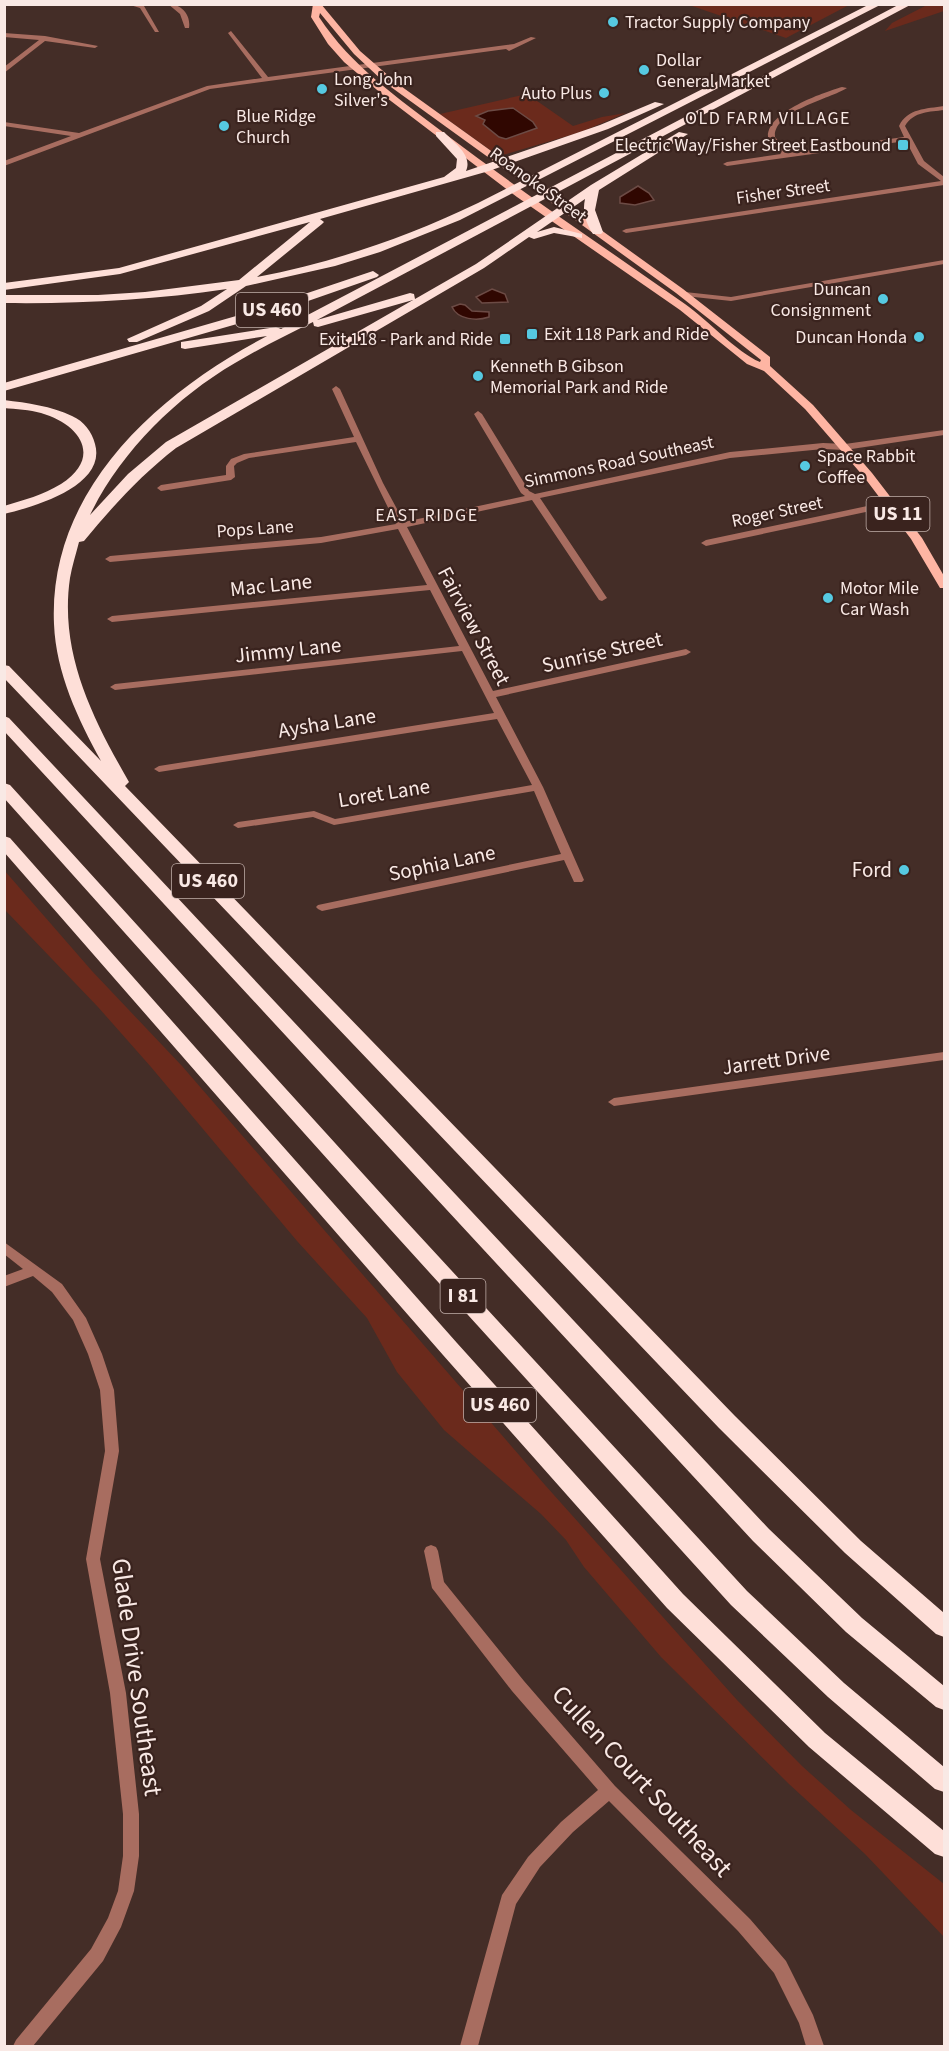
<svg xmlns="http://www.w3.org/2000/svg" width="949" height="2051" viewBox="0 0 949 2051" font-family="'Source Sans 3',sans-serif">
  <rect width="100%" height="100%" fill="#442d27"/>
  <path fill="#6b2a1c" d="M929,4L944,5V11L885,31L892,23Z
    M689,5H849L786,38Z
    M527,94L573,126L602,117L626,113L581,132L503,155L493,152L440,114Z
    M4,870L92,971L182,1066L545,1485L737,1700L802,1766L851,1810L944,1884V1937L865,1854L789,1784L661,1657L584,1567L566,1540L541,1514L444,1430L397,1372L367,1318L297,1241L151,1067L98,1007L5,910Z"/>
  <path fill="#300701" stroke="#6c4b45" stroke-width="1.5" d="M513,108L533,122L537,128L506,139L499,137L483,124L485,120L476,116L488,111Z
    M638,186L649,193L654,200L635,205L620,203V197Z
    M492,289L505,294L508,302L482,303L476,297Z
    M460,304L465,305L472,311L489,312V317C477,321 458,320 452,307Z"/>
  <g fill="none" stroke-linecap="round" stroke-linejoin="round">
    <path fill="#a86d60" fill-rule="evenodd" d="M127,4L144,6L159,32H155L140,8Z
      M168,4C182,4 191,15 189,28H185L180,14Z
      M231,31L268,77L514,44L531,37L536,38L509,51L506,49L210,89L4,166V161L71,136L4,126V122L79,133L207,86L262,78L228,33Z
      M4,33L45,36L98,46L95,48L45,41L4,73V67L39,40L4,37Z
      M842,87L847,88C830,99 773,111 775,137L788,153L904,137L899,126C908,108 926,109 944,106V110C930,112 914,111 905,126L924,161L944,177V185L626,233L622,231L626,229L941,181L918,164L906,141L727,166L723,164L727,162L781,154L768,137C767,112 822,93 842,87Z
      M944,260V264L731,301L685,296L681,294L685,292L731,297Z
      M336,386L340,389L383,483L404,522L525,496L521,493L474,414L478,411L482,414L529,491L535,494L730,452L823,443L845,444L944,430V435L845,450L823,449L730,458L540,498L607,598L602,601L599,600L532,500L407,527L493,691L686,649L691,652L686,655L496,697L543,787L584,880L582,882H574L564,860L322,911L318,909L316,907L318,905L561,854L534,791L334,825L313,817L238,828L233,825L238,822L314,811L335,819L532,785L497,719L159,772L154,769L159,766L494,713L462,651L115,690L110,687L115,684L459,646L430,590L112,622L107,619L112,616L427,585L398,529L321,543L110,562L105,559L110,556L321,537L396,524L356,442L249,458L237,463L234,466L235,477L231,480L161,491L157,488L161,485L226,475V466L231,459L244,454L354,437L332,389Z
      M891,501L894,502V506L706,546L701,543L706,540Z
      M944,1052V1060L614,1106L608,1102L614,1098Z
      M4,1242L62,1284L86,1318L102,1354L114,1390L119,1451L100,1559L126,1693L139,1814V1856L134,1891L121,1927L103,1961L33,2046H13L16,2040L91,1949L108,1918L118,1891L123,1856V1814L110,1693L86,1559L105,1451L100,1390L88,1354L73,1320L52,1292L33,1276L4,1287V1276L23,1269L4,1254Z
      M431,1545L436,1547L438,1551L444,1582L524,1681L615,1786L750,1919L786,1961L813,2015L824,2046H806L799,2023L774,1973L738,1931L609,1801L573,1832L540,1867L516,1904L478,2046H460L502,1895L528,1857L561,1822L598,1790L512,1691L432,1588L424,1551L426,1547Z"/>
    <path fill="#feb5a3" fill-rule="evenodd" d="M313,4H321L360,51L398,84L683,289L770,357V366L813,405L872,473L922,538L944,576V588H940L911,539L864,477L805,409L764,371L747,364L680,310L517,197L383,95L344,62L328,44L311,17ZM320,13L354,54L384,82L676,293L761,360L760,362C736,352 708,320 685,304C604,247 523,193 444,133C398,98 351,66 319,17Z"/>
    <path fill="#fedfd8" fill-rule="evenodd" d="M870,4H882L460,220L380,252L335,266L246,286L209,311L137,342H129L127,339L201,306L227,289C153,300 79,304 4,303V295H98L145,292L239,280L310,222L120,274L4,290V283L119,268L444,177L456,168L457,159L436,136V132H444C454,143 473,155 466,171L600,125L655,102L664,104L608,129L489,171L320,219L324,222L322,224L257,277C335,262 407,237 478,203Z
      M900,4H912L317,320L410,293L414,294L415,299L476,264L591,185L679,132L688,134L599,190L595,210L603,232L601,234H593C586,223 582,212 585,199L537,232L554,227L582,234V238L554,233L534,239L529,237L484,268L176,448C141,475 112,507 84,541L79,542C76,554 72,566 70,578C59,653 93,719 129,782L125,786L735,1416L861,1541L944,1613V1637L936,1634L845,1553L719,1428L4,678V665L9,666L101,761C78,719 56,673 54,624C48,490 158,393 267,336L185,349L181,348V342L276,327L281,329ZM413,300L166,442L128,474L90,515C120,453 175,398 235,363C260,348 287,335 313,322L314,326L318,327Z
      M373,271L379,275L377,277L265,316L4,391V383L257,310Z
      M4,400C28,403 51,406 72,416C84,421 92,432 95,444C107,486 34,507 4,514V506C24,500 43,495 61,484C103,457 80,424 41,413C30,410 16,409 4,408Z
      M4,716L9,718L769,1529L862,1618L944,1686V1710L936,1707L846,1632L753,1541L4,731Z
      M4,783L10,785L404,1219L747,1591L844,1683L944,1767V1792L935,1789L828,1697L731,1605L390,1229L4,798Z
      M4,836L10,838L457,1343L683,1594L825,1733L944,1831V1857L935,1854L809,1747L667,1608L443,1355L4,852Z"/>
  </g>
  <g fill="#56c9e1" stroke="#3a231e" stroke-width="2">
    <circle cx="613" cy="22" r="6"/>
    <circle cx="644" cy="70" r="6"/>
    <circle cx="322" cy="89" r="6"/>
    <circle cx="604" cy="93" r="6"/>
    <circle cx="224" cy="126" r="6"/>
    <rect x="897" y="139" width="12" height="12" rx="3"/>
    <circle cx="883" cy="299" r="6"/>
    <rect x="526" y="328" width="12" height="12" rx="3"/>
    <circle cx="919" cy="337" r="6"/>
    <rect x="499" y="333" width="12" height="12" rx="3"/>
    <circle cx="478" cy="376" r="6"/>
    <circle cx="805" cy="466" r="6"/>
    <circle cx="828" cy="598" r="6"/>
    <circle cx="904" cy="870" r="6"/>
  </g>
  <g text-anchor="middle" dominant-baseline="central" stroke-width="4.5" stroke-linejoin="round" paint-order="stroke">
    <g font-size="18" fill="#f9e9e5" stroke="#3a231e" text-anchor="start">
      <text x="625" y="22">Tractor Supply Company</text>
      <text x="656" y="60">Dollar<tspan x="656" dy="21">General Market</tspan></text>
      <text x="334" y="79">Long John<tspan x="334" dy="21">Silver's</tspan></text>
      <text x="592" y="93" text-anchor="end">Auto Plus</text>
      <text x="236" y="116">Blue Ridge<tspan x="236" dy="21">Church</tspan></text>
      <text x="891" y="145" text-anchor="end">Electric Way/Fisher Street Eastbound</text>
      <text x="871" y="289" text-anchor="end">Duncan<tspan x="871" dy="21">Consignment</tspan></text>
      <text x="544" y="334">Exit 118 Park and Ride</text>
      <text x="907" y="337" text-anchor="end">Duncan Honda</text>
      <text x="493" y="339" text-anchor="end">Exit 118 - Park and Ride</text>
      <text x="490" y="366">Kenneth B Gibson<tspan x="490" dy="21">Memorial Park and Ride</tspan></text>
      <text x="817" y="456">Space Rabbit<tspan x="817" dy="21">Coffee</tspan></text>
      <text x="840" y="588">Motor Mile<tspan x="840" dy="21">Car Wash</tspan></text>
    </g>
    <g font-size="18" letter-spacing="1.5" fill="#f9e9e5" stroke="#3a231e">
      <text x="768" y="118">OLD FARM VILLAGE</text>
      <text x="427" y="515">EAST RIDGE</text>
    </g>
    <g font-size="18" fill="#f9e9e5" stroke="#3a231e">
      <text transform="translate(538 185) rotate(36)">Roanoke Street</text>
      <text transform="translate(783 192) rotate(-8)">Fisher Street</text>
      <text transform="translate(619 462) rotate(-12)">Simmons Road Southeast</text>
      <text transform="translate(777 512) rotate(-12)">Roger Street</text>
      <text transform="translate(255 529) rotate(-4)">Pops Lane</text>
    </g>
    <g fill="#3a231e" stroke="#c0aea9" stroke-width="1.5">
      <rect x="236" y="293" width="72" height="34" rx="4.5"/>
      <rect x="866.5" y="497" width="63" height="34" rx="4.5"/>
      <rect x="172" y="864" width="72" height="34" rx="4.5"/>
      <rect x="440.5" y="1279" width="45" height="34" rx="4.5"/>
      <rect x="464" y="1388" width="72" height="34" rx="4.5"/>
    </g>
    <g font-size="20" font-weight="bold" fill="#f9e9e5">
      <text x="272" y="310">US 460</text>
      <text x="898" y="514">US 11</text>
      <text x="208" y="881">US 460</text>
      <text x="463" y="1296">I 81</text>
      <text x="500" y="1405">US 460</text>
    </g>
    <g font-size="21" fill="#f9e9e5" stroke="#3a231e">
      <text transform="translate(271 585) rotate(-6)">Mac Lane</text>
      <text transform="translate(474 626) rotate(62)">Fairview Street</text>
      <text transform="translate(288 650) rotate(-6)">Jimmy Lane</text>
      <text transform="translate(602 652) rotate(-13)">Sunrise Street</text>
      <text transform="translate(327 723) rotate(-9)">Aysha Lane</text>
      <text transform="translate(384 793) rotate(-9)">Loret Lane</text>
      <text transform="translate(442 863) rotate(-12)">Sophia Lane</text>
      <text transform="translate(776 1060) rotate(-8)">Jarrett Drive</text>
    </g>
    <g font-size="21" fill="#f9e9e5" stroke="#3a231e" text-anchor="end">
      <text x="892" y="870">Ford</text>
    </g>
    <g font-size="26" fill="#f9e9e5" stroke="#3a231e">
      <text transform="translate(137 1677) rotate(82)">Glade Drive Southeast</text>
      <text transform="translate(642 1781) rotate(47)">Cullen Court Southeast</text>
    </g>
  </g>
  <rect width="949" height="2051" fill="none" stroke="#f9e9e5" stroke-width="12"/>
</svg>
